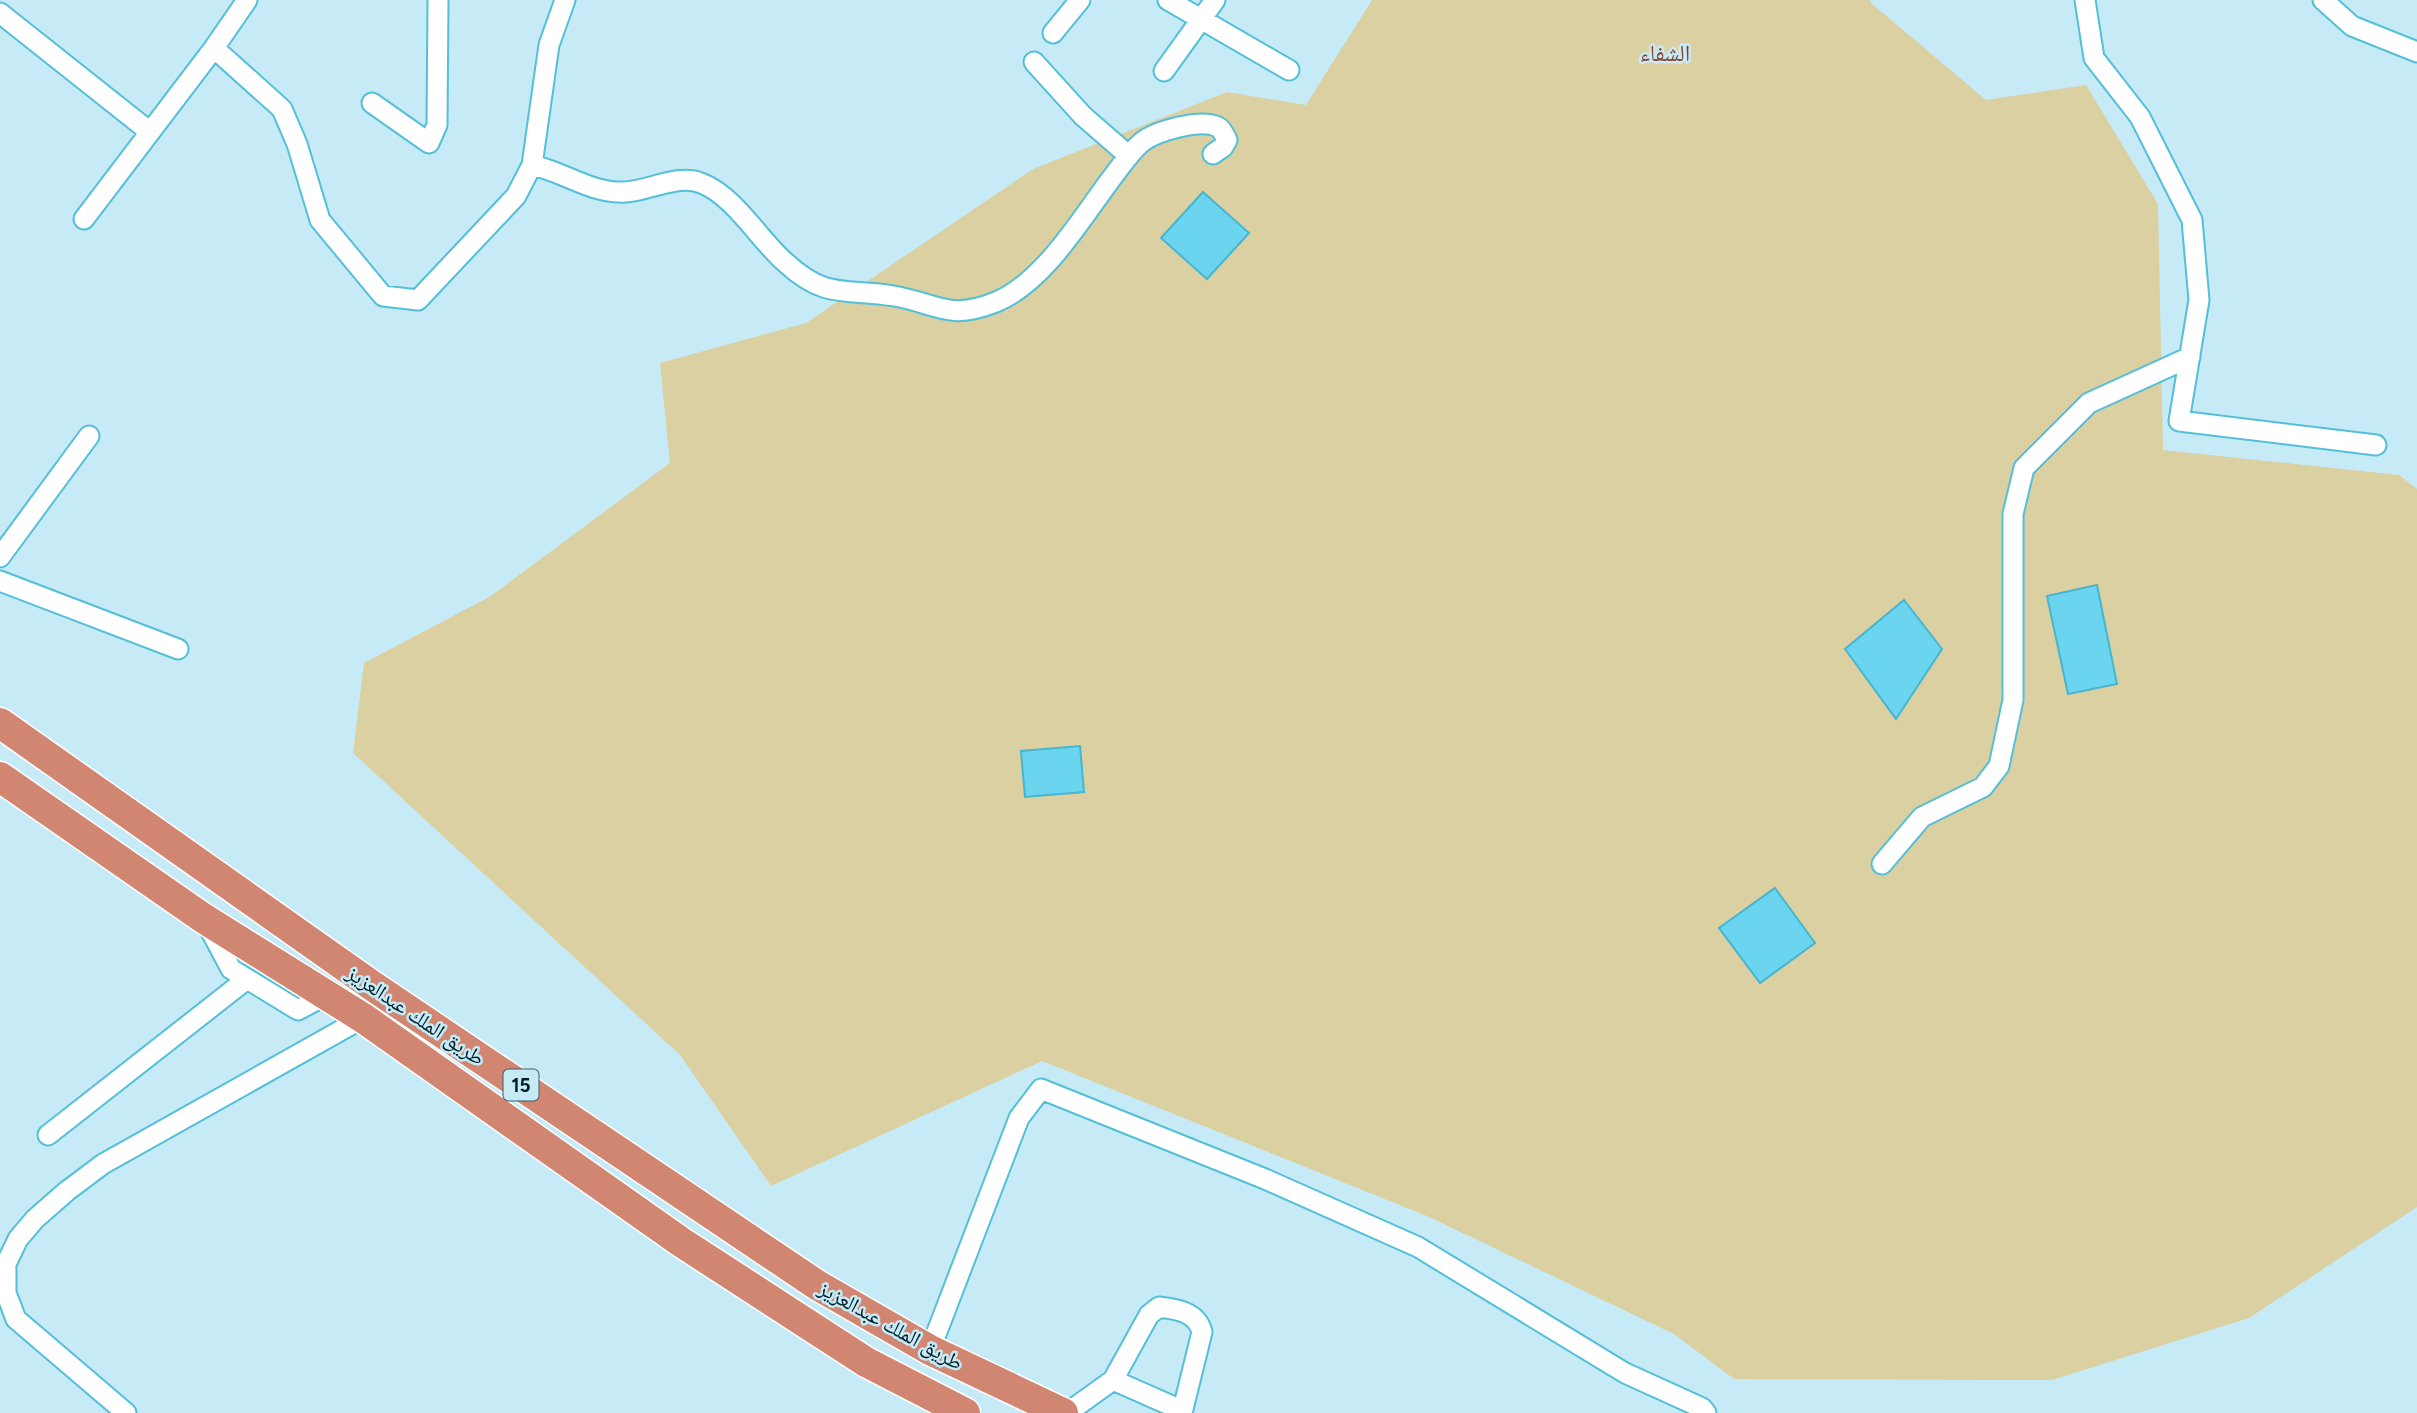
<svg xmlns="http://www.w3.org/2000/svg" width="2417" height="1413" viewBox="0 0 2417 1413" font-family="Figtree,'Noto Naskh Arabic',sans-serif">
  <rect width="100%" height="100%" fill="#c6ebf6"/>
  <path fill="#dbd0a2" d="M1372,0H1870L1871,3L1986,100L2086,85L2158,204L2163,450L2399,475L2417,489V1207L2249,1318L2052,1380L1734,1379L1674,1334L1427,1216L1042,1061L771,1186L680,1055L353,753L364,663L491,596L670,463L660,363L806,323L1033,169L1227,92L1306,105Z"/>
  <path fill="#6bd5f0" stroke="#47b5cf" stroke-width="2" d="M1203,192L1249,233L1207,279L1161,238Z
    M2097,585L2117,684L2068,694L2047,596Z
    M1904,600L1942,649L1896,719L1845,649Z
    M1080,746L1084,792L1025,797L1021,751Z
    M1775,888L1815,943L1760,983L1719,928Z"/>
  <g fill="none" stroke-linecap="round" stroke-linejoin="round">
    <defs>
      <path id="minor" d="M1168,0L1289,70
        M2085,0L2094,58L2140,117L2192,220L2199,300L2179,421L2376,445
        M2323,0L2352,26L2417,52
        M0,13L150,132
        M1053,33L1080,0
        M214,48L282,109L297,144L320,220L383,296L418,300L516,196L532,165L549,45L565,0
        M1034,62L1083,116L1129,156
        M1164,71L1215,0
        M372,103L429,143L437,125L438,0
        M532,165C561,171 588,191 618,192C645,194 675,173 701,183C735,196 759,240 786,263C826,300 846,288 894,296C939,304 948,321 996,302C1044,282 1081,219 1111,179C1121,166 1130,152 1142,142C1156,131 1201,118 1218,127C1223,130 1224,135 1227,140L1223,147L1213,154
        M84,219L214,48L247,0
        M0,557L89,436
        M0,581L178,649
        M1882,864L1922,817L1983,787L1999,766L2013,700V514L2024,468L2089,403L2190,357
        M206,922L231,969L298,1010L326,995
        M48,1135L247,979
        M930,1350L1019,1118L1041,1089L1265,1179L1418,1247L1625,1373L1702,1408L1706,1413
        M1113,1380L1181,1410
        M126,1413L16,1319L6,1293V1264L18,1239L35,1219L67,1191L103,1164L363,1018
        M1067,1413L1113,1380L1149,1315L1159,1307C1177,1309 1197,1312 1202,1332L1182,1413"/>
      <path id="highway" d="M0,723L374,987L817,1285L930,1350L1063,1413
        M0,777L203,918L363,1018L681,1242L866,1362L965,1413"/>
    </defs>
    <use href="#minor" stroke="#53bfd9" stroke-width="23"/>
    <use href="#highway" stroke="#fff" stroke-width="33"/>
    <use href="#minor" stroke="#fff" stroke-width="19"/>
    <use href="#highway" stroke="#d18671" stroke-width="30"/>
  </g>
  <g text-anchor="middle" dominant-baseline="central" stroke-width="5" stroke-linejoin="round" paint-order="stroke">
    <rect fill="#c6ebf6" stroke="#3b5c64" stroke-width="2" x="503.5" y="1069.5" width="35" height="31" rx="5"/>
    <g font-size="19" font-weight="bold" fill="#001e26">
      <text x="521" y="1085">15</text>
    </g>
    <g font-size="21" fill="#001e26" stroke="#c6ebf6">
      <text transform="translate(416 1015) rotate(34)">طريق الملك عبدالعزيز</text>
      <text transform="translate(891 1325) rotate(29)">طريق الملك عبدالعزيز</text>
    </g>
    <g font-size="23" fill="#85402d" stroke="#c6ebf6">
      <text x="1665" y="53">الشفاء</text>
    </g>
  </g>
</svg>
